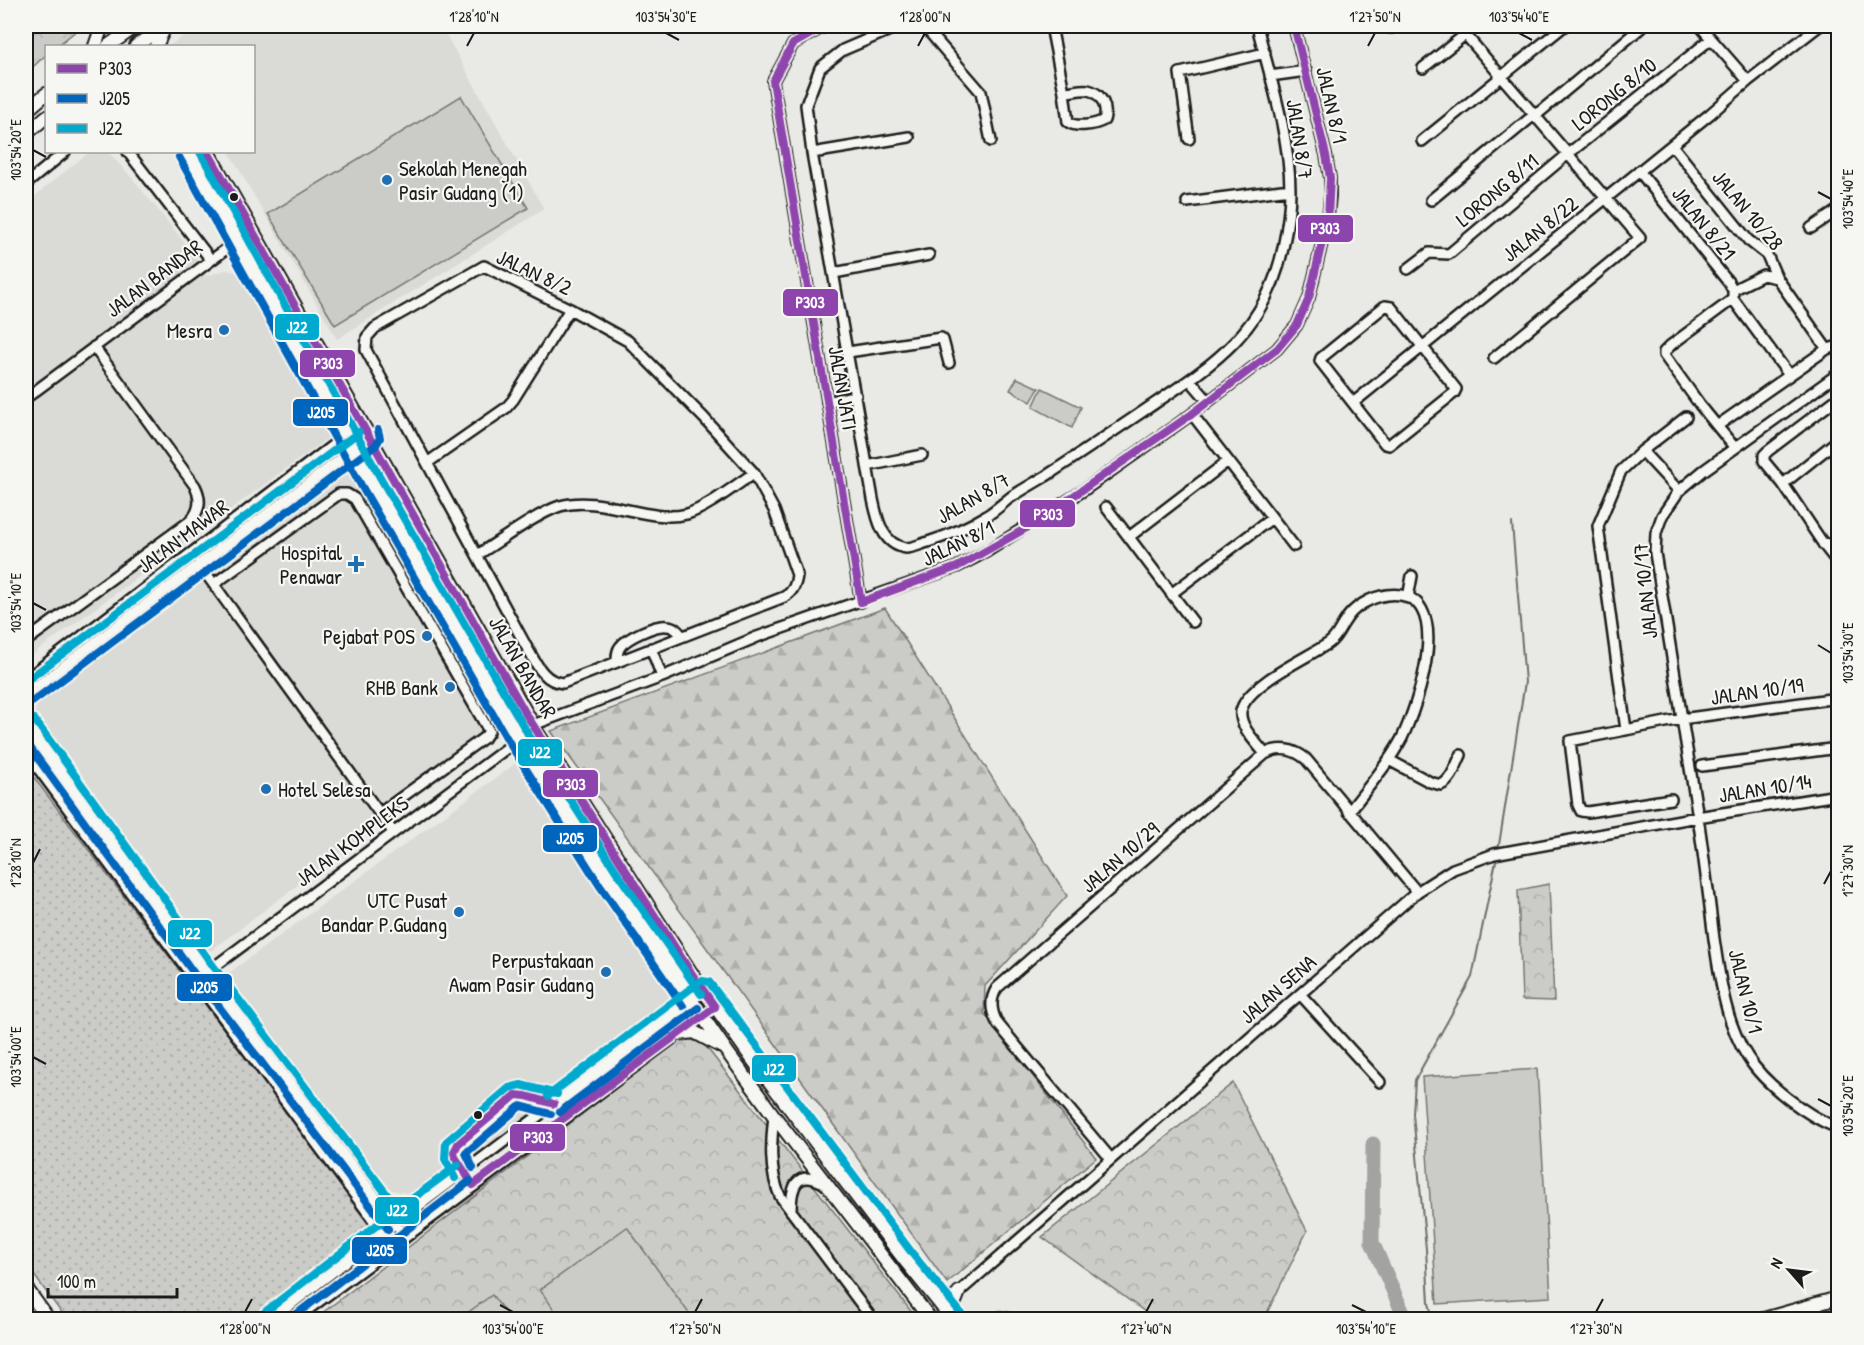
<svg xmlns="http://www.w3.org/2000/svg" width="1864" height="1345" viewBox="0 0 1864 1345" font-family="'Patrick Hand',sans-serif">
  <defs>
    <pattern id="grass-dots" width="8" height="8" patternUnits="userSpaceOnUse" patternTransform="scale(1.5)"><rect width="8" height="8" fill="#cbcbc7"/><path d="M2 2h.1M6 6h.1" fill="none" stroke="#aeaeaa" stroke-width="1.8" stroke-linecap="round"/></pattern>
    <pattern id="forest-firs" width="22" height="20" patternUnits="userSpaceOnUse" patternTransform="scale(1.5)"><rect width="22" height="20" fill="#cbcbc7"/><path d="M5 1l3.5 6h-7zM16 11l3.5 6h-7z" fill="#aeaeaa"/></pattern>
    <pattern id="park-crowns" width="20" height="18" patternUnits="userSpaceOnUse" patternTransform="scale(1.5)"><rect width="20" height="18" fill="#cbcbc7"/><path d="M2 6a3 3 0 1 1 6 0M12 15a3 3 0 1 1 6 0" fill="none" stroke="#aeaeaa"/></pattern>
  </defs>
  <rect width="100%" height="100%" fill="#e9e9e5"/>
  <filter id="ink" filterUnits="userSpaceOnUse"><feTurbulence type="fractalNoise" baseFrequency=".0167" numOctaves="2"/><feDisplacementMap in="SourceGraphic" scale="12" xChannelSelector="R" yChannelSelector="G"/><feConvolveMatrix kernelMatrix="1 2 1 2 8 2 1 2 1" color-interpolation-filters="sRGB"/></filter>
  <g filter="url(#ink)">
    <path fill="#dadad6" d="M198,26H441L544,209L337,339L229,152H254V46H169Z
      M108,152L132,178L189,248L207,276L226,270L239,273L284,340L336,432L26,659V203L88,153Z
      M341,471H348L356,476L428,588L505,729L209,952L39,725L35,713L37,704L46,689L335,474Z
      M523,758L603,884L680,997V1002L677,1010L422,1196L386,1189L226,975Z"/>
    <path fill="url(#grass-dots)" stroke="#747472" stroke-width="1.5" d="M26,767L374,1228L251,1319H66L26,1264Z"/>
    <path fill="url(#forest-firs)" stroke="#747472" stroke-width="1.5" d="M885,608L1067,896L985,986L984,1013L1096,1158L947,1283L551,731Z"/>
    <path fill="url(#park-crowns)" stroke="#747472" stroke-width="1.5" d="M26,26H82L57,46H46V55L26,73Z
      M1549,884L1554,1001L1522,1000L1518,890Z
      M683,1037L704,1044L917,1319L313,1320Z
      M1233,1083L1307,1231L1264,1319H1155L1042,1237Z"/>
    <path fill="#cbcbc7" stroke="#747472" stroke-width="1.5" d="M461,96L528,208L335,325L268,214Z
      M1017,378L1039,388L1031,402L1010,390Z
      M1042,388L1081,407L1072,428L1033,407Z
      M1537,1069L1551,1297L1437,1304L1422,1077Z
      M627,1227L693,1319H561L540,1290Z
      M492,1295L510,1319H459Z"/>
    <g fill="none" stroke-linecap="round" stroke-linejoin="round">
      <path stroke="#6d6d6c" stroke-width="2" d="M1498,851L1525,682L1512,523
        M1433,1320L1429,1303L1426,1249L1413,1114L1415,1080L1472,977L1497,856"/>
      <path stroke="#a3a3a1" stroke-width="15" d="M1373,1144L1372,1242L1406,1320
        M1001,1317L1014,1320"/>
      <defs>
        <path id="minor" d="M825,26L793,44L773,81L861,602
          M899,26L843,50L820,68L806,105L812,153L873,499C877,518 882,545 906,548C913,548 921,544 928,542C947,536 968,527 986,516C995,511 1003,503 1011,497C1022,490 1034,483 1046,476C1080,454 1114,431 1148,408C1214,364 1266,331 1283,248C1287,229 1290,209 1290,190C1290,138 1270,76 1257,26
          M924,26L981,92L991,141
          M1051,26L1064,92L1068,122C1076,128 1095,125 1104,120C1108,108 1102,93 1088,90C1080,89 1071,92 1064,92
          M1458,26L1640,238L1494,358
          M1700,26L1748,81
          M1391,28L1394,26
          M1423,68L1476,26
          M1270,76L1306,71
          M1535,116L1643,26
          M1189,139L1180,73L1265,53
          M1422,141L1564,26
          M1672,145L1748,240L1767,255L1777,278L1827,349L1835,347L1838,349
          M128,152L211,260
          M812,153L909,137
          M1639,171L1729,283L1733,290V299
          M26,184L65,152
          M1431,200L1534,115
          M1187,202L1290,189
          M1811,228L1838,210
          M484,266L570,309L628,341L704,418L754,473L774,510L797,575C796,585 793,592 784,597L563,683C543,682 535,661 526,646L366,350L367,337L375,328Z
          M1408,269L1429,253L1449,254L1568,154L1711,39
          M834,273L929,255
          M1733,290L1763,275L1777,278
          M1733,299L1671,345L1664,352V355L1700,405L1735,448
          M1733,299L1789,375
          M1385,306L1391,307L1456,389L1454,393L1389,445L1385,444L1320,361L1321,358Z
          M848,352L941,338L943,340L949,363
          M1838,374L1703,471L1679,491L1662,516L1656,533L1655,553C1669,641 1684,729 1698,817C1704,858 1709,898 1714,939C1720,978 1725,1022 1747,1056C1764,1084 1808,1117 1838,1128
          M1190,380L1208,401
          M26,398L237,241
          M1838,398L1768,451L1764,455V461L1783,484L1822,542L1830,545L1838,541
          M827,402L856,395
          M1353,403L1710,114L1748,81L1819,26
          M1192,414L1294,546
          M1717,426L1827,349
          M1642,451L1679,491
          M427,463L506,408L513,400L570,309
          M867,466L922,455
          M1783,484L1838,440
          M1106,507L1193,622
          M1129,537L1228,461
          M1823,544L1838,563
          M477,555C500,541 536,514 560,506C601,494 648,524 687,514C707,508 736,485 754,473
          M199,564L393,832
          M214,584L339,494H347L355,499L489,731L485,737L380,813
          M1171,594L1272,518
          M1408,598L1412,576
          M26,641L189,522C200,512 202,500 195,486L94,347
          M651,648L662,677
          M617,660C617,655 617,651 620,647C626,638 656,624 667,626C674,626 678,631 682,636
          M26,679L362,423
          M26,694L370,437
          M26,725L206,973L405,1236
          M533,725L662,677L757,637L957,567L986,552L1084,490L1192,414L1277,349L1297,325L1309,298L1328,217L1330,195V178L1326,155L1294,26
          M1626,730L1598,526L1621,471L1642,451L1686,417
          M26,752L392,1245
          M1265,754C1257,743 1239,727 1241,711C1247,684 1307,658 1329,643C1337,637 1340,628 1345,621C1353,607 1371,597 1387,595C1459,587 1417,707 1402,738C1388,765 1367,788 1349,812
          M1389,760L1430,782L1441,785C1452,780 1456,765 1461,755
          M1702,766L1838,748
          M1671,799L1588,812L1581,811L1578,805L1570,741L1681,719L1838,698
          M206,973L519,739
          M1300,994L1380,1082
          M774,1116C771,1142 769,1171 780,1196L873,1320
          M1111,1159L998,1024C991,1012 989,1000 997,988L1265,754C1279,746 1294,749 1306,759L1417,892
          M791,1211C791,1187 796,1168 825,1184
          M943,1306L1417,892L1453,869L1494,854L1697,817L1838,795
          M271,1320L383,1233L704,991
          M294,1320L715,1007"/>
        <path id="major" d="M95,46L102,26
          M108,46L136,26
          M136,46L163,26
          M156,46L165,27
          M26,111L46,94
          M26,134L46,117
          M188,152L371,482L519,739L609,880L725,1049L774,1116L931,1320
          M208,152L537,732L690,971L753,1060L907,1263L953,1320
          M679,1034L694,1032L722,1047
          M26,1288L49,1320
          M26,1310L32,1320
          M957,1320L953,1307L959,1292
          M1760,1320L1838,1298
          M1833,1320L1838,1318"/>
      </defs>
      <use href="#minor" stroke="#1c1c1c" stroke-width="14"/>
      <use href="#major" stroke="#1c1c1c" stroke-width="16"/>
      <use href="#minor" stroke="#f6f6f2" stroke-width="9"/>
      <use href="#major" stroke="#f6f6f2" stroke-width="12"/>
      <defs>
        <path id="bus-1" d="M825,26L793,44L773,81L861,602
          M208,152L526,714L690,971L715,1007L473,1185L455,1157L454,1152L458,1144L516,1095L526,1096L554,1104
          M861,602L957,567L1030,526L1192,414L1277,349L1297,325L1309,298L1328,217L1330,178L1326,155L1294,26"/>
        <path id="bus-2" d="M179,157L362,487L510,744L600,886L683,1006
          M32,702L376,445L380,438L378,430
          M26,742L198,979L388,1229
          M560,1112L698,1008
          M473,1168L466,1153L519,1107L521,1106L551,1114
          M289,1320L470,1181"/>
        <path id="bus-3" d="M200,152L380,477L528,734L618,874L701,994
          M26,681L359,432
          M34,719L214,967L404,1217
          M548,1096L698,983L702,981L709,982L915,1257L961,1313
          M455,1178L445,1159L446,1142L509,1088L521,1085L557,1094
          M265,1312L377,1225L458,1165"/>
      </defs>
      <use href="#bus-1" stroke="#f6f6f2" stroke-width="12"/>
      <use href="#bus-2" stroke="#f6f6f2" stroke-width="12"/>
      <use href="#bus-3" stroke="#f6f6f2" stroke-width="12"/>
      <use href="#bus-1" stroke="#8e44ad" stroke-width="8"/>
      <use href="#bus-2" stroke="#0065bd" stroke-width="8"/>
      <use href="#bus-3" stroke="#00a9ce" stroke-width="8"/>
    </g>
  </g>
  <path fill="none" stroke="#1c1c1c" stroke-width="2" d="M666,33L679,40M1519,33L1532,40M467,46L474,33M918,46L925,33M1368,46L1375,33M33,150L46,157M1818,192L1831,199M33,603L46,610M1818,645L1831,653M33,863L40,849M1824,884L1831,871M33,1057L46,1064M1818,1099L1831,1106M500,1305L513,1312M1352,1305L1366,1312M245,1312L252,1299M695,1312L702,1299M1146,1312L1153,1299M1596,1312L1603,1299"/>
  <g fill="#1f6fb2" stroke="#f6f6f2" stroke-width="2">
    <circle cx="387" cy="180" r="6"/>
    <circle cx="224" cy="330" r="6"/>
    <path d="M353 555h6v6h6v6h-6v6h-6v-6h-6v-6h6z"/>
    <circle cx="427" cy="636" r="6"/>
    <circle cx="450" cy="687" r="6"/>
    <circle cx="266" cy="789" r="6"/>
    <circle cx="459" cy="912" r="6"/>
    <circle cx="606" cy="972" r="6"/>
  </g>
  <g fill="#1c1c1c" stroke="#f6f6f2" stroke-width="2">
    <circle cx="234" cy="197" r="5"/>
    <circle cx="478" cy="1115" r="5"/>
  </g>
  <g text-anchor="middle" dominant-baseline="central" stroke-width="4.5" stroke-linejoin="round" paint-order="stroke">
    <g font-size="21" fill="#1c1c1c" stroke="#f6f6f2">
      <text transform="translate(1614 94) rotate(-39)">LORONG 8/10</text>
      <text transform="translate(1332 105) rotate(77)">JALAN 8/1</text>
      <text transform="translate(1300 139) rotate(81)">JALAN 8/7</text>
      <text transform="translate(1497 190) rotate(-40)">LORONG 8/11</text>
      <text transform="translate(1748 210) rotate(50)">JALAN 10/28</text>
      <text transform="translate(1704 223) rotate(51)">JALAN 8/21</text>
      <text transform="translate(1540 229) rotate(-39)">JALAN 8/22</text>
      <text transform="translate(534 272) rotate(25)">JALAN 8/2</text>
      <text transform="translate(154 278) rotate(-37)">JALAN BANDAR</text>
      <text transform="translate(843 388) rotate(80)">JALAN JATI</text>
      <text transform="translate(973 498) rotate(-30)">JALAN 8/7</text>
      <text transform="translate(183 536) rotate(-37)">JALAN MAWAR</text>
      <text transform="translate(958 543) rotate(-26)">JALAN 8/1</text>
      <text transform="translate(1645 591) rotate(-96)">JALAN 10/17</text>
      <text transform="translate(523 667) rotate(60)">JALAN BANDAR</text>
      <text transform="translate(1757 691) rotate(-8)">JALAN 10/19</text>
      <text transform="translate(1765 788) rotate(-9)">JALAN 10/14</text>
      <text transform="translate(352 841) rotate(-37)">JALAN KOMPLEKS</text>
      <text transform="translate(1120 857) rotate(-41)">JALAN 10/29</text>
      <text transform="translate(1278 989) rotate(-41)">JALAN SENA</text>
      <text transform="translate(1746 991) rotate(76)">JALAN 10/1</text>
    </g>
    <g font-size="21" fill="#1c1c1c" stroke="#f6f6f2" text-anchor="end">
      <text x="399" y="168" text-anchor="start">Sekolah Menegah<tspan x="399" dy="24">Pasir Gudang (1)</tspan></text>
      <text x="212" y="330">Mesra</text>
      <text x="342" y="552">Hospital<tspan x="342" dy="24">Penawar</tspan></text>
      <text x="415" y="636">Pejabat POS</text>
      <text x="438" y="687">RHB Bank</text>
      <text x="278" y="789" text-anchor="start">Hotel Selesa</text>
      <text x="447" y="900">UTC Pusat<tspan x="447" dy="24">Bandar P.Gudang</tspan></text>
      <text x="594" y="960">Perpustakaan<tspan x="594" dy="24">Awam Pasir Gudang</tspan></text>
    </g>
  </g>
  <g stroke="#f6f6f2" stroke-width="2">
    <rect x="1297" y="214" width="57" height="29" rx="6" fill="#8e44ad"/>
    <rect x="782" y="288" width="57" height="29" rx="6" fill="#8e44ad"/>
    <rect x="274" y="313" width="46" height="28" rx="6" fill="#00a9ce"/>
    <rect x="299" y="349" width="57" height="29" rx="6" fill="#8e44ad"/>
    <rect x="292" y="398" width="57" height="29" rx="6" fill="#0065bd"/>
    <rect x="1019" y="499" width="57" height="29" rx="6" fill="#8e44ad"/>
    <rect x="517" y="738" width="46" height="29" rx="6" fill="#00a9ce"/>
    <rect x="542" y="769" width="57" height="29" rx="6" fill="#8e44ad"/>
    <rect x="542" y="824" width="56" height="29" rx="6" fill="#0065bd"/>
    <rect x="167" y="919" width="46" height="29" rx="6" fill="#00a9ce"/>
    <rect x="176" y="973" width="57" height="29" rx="6" fill="#0065bd"/>
    <rect x="751" y="1054" width="46" height="29" rx="6" fill="#00a9ce"/>
    <rect x="509" y="1123" width="57" height="29" rx="6" fill="#8e44ad"/>
    <rect x="374" y="1196" width="46" height="29" rx="6" fill="#00a9ce"/>
    <rect x="351" y="1236" width="57" height="29" rx="6" fill="#0065bd"/>
  </g>
  <g font-size="16" text-anchor="middle" font-weight="bold" fill="#fff">
    <text x="1325" y="234">P303</text>
    <text x="810" y="308">P303</text>
    <text x="297" y="333">J22</text>
    <text x="328" y="369">P303</text>
    <text x="321" y="418">J205</text>
    <text x="1048" y="520">P303</text>
    <text x="540" y="758">J22</text>
    <text x="571" y="790">P303</text>
    <text x="570" y="844">J205</text>
    <text x="190" y="939">J22</text>
    <text x="204" y="993">J205</text>
    <text x="774" y="1075">J22</text>
    <text x="538" y="1143">P303</text>
    <text x="397" y="1216">J22</text>
    <text x="380" y="1256">J205</text>
  </g>
  <rect width="1864" height="1345" fill="none" stroke="#f6f6f2" stroke-width="66"/>
  <rect x="45" y="45" width="210" height="108" fill="#f6f6f2" stroke="#9f9f9c" stroke-width="1.5"/>
  <rect x="57" y="64" width="30" height="9" fill="#8e44ad" stroke="#9f9f9c" stroke-width="1.5"/>
  <text x="99" y="75" font-size="18" fill="#1c1c1c">P303</text>
  <rect x="57" y="94" width="30" height="9" fill="#0065bd" stroke="#9f9f9c" stroke-width="1.5"/>
  <text x="99" y="105" font-size="18" fill="#1c1c1c">J205</text>
  <rect x="57" y="124" width="30" height="9" fill="#00a9ce" stroke="#9f9f9c" stroke-width="1.5"/>
  <text x="99" y="135" font-size="18" fill="#1c1c1c">J22</text>
  <g transform="translate(1789 1270) rotate(298)" stroke="#f6f6f2" stroke-width="4.5" paint-order="stroke">
  <path d="M0-4.5L10 22L0 15L-10 22Z" fill="#1c1c1c"/>
  <text y="-9" font-size="16" font-weight="bold" text-anchor="middle" fill="#1c1c1c">N</text>
  </g>
  <path d="M48 1288v9h129v-9" fill="none" stroke="#1c1c1c" stroke-width="3"/>
  <text x="57" y="1288" font-size="18" fill="#1c1c1c" stroke="#f6f6f2" stroke-width="4.5" paint-order="stroke">100 m</text>
  <rect x="33" y="33" width="1798" height="1279" fill="none" stroke="#1c1c1c" stroke-width="2"/>
  <g font-size="15" text-anchor="middle" fill="#1c1c1c">
    <text x="474" y="22">1°28'10"N</text>
    <text x="666" y="22">103°54'30"E</text>
    <text x="925" y="22">1°28'00"N</text>
    <text x="1375" y="22">1°27'50"N</text>
    <text x="1519" y="22">103°54'40"E</text>
    <text transform="translate(16 150) rotate(-90)" y="5">103°54'20"E</text>
    <text transform="translate(1848 199) rotate(-90)" y="5">103°54'40"E</text>
    <text transform="translate(16 603) rotate(-90)" y="5">103°54'10"E</text>
    <text transform="translate(1848 653) rotate(-90)" y="5">103°54'30"E</text>
    <text transform="translate(16 863) rotate(-90)" y="5">1°28'10"N</text>
    <text transform="translate(1848 871) rotate(-90)" y="5">1°27'30"N</text>
    <text transform="translate(16 1057) rotate(-90)" y="5">103°54'00"E</text>
    <text transform="translate(1848 1106) rotate(-90)" y="5">103°54'20"E</text>
    <text x="245" y="1334">1°28'00"N</text>
    <text x="513" y="1334">103°54'00"E</text>
    <text x="695" y="1334">1°27'50"N</text>
    <text x="1146" y="1334">1°27'40"N</text>
    <text x="1366" y="1334">103°54'10"E</text>
    <text x="1596" y="1334">1°27'30"N</text>
  </g>
</svg>
